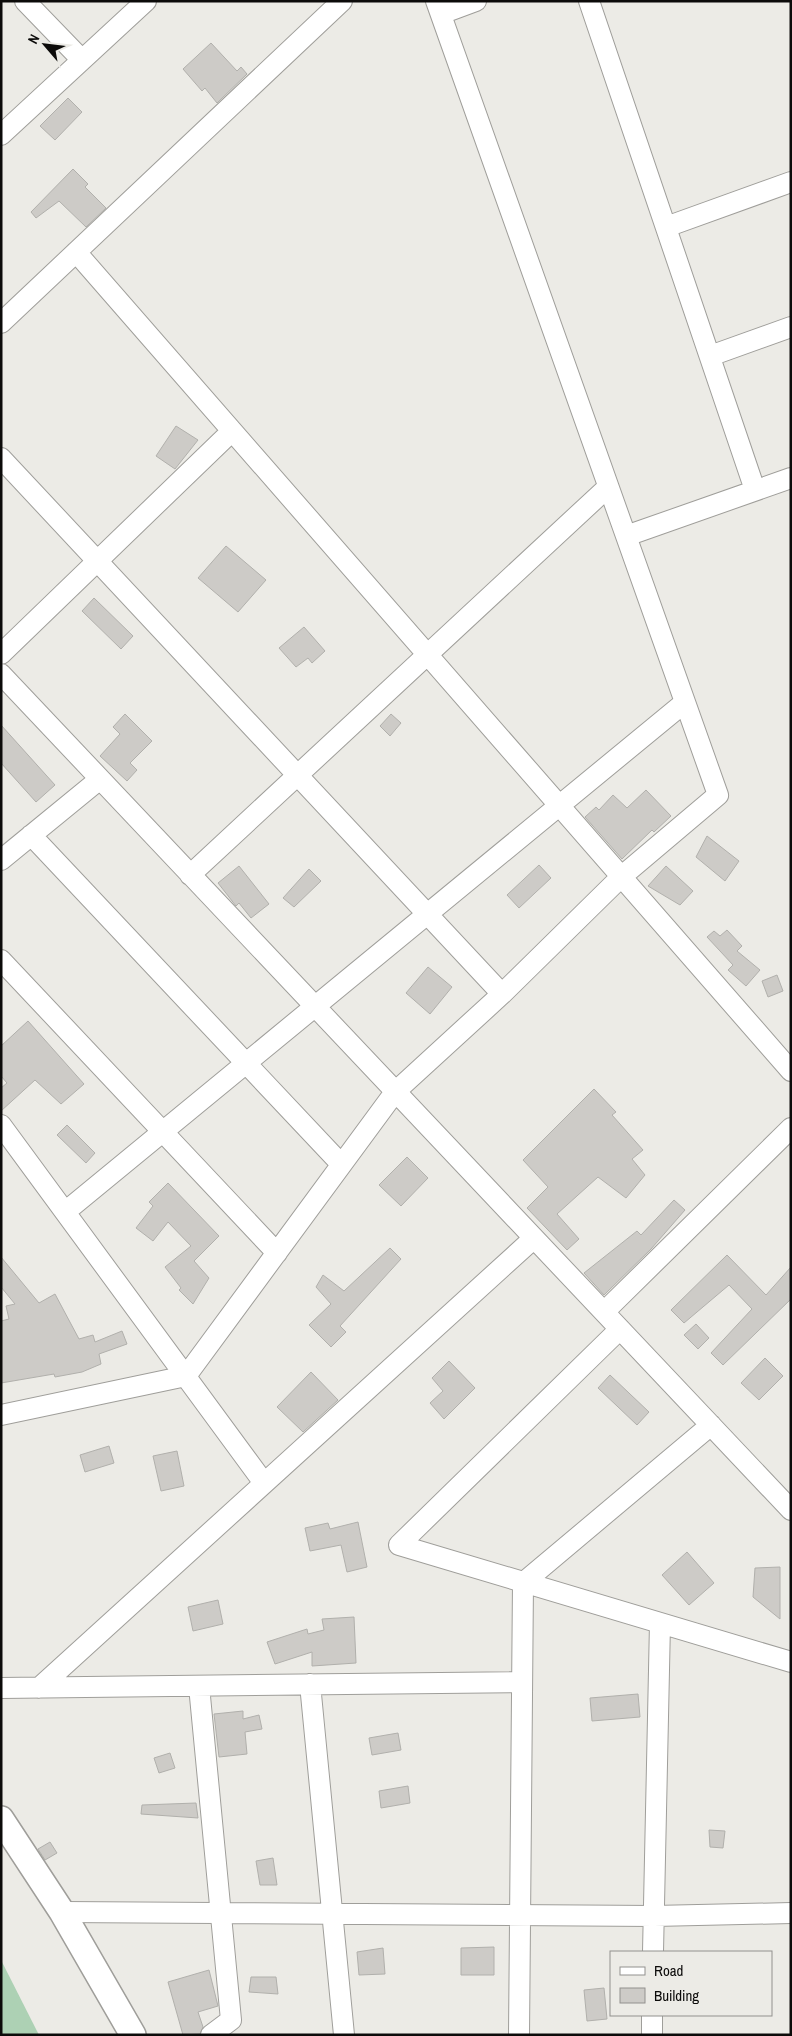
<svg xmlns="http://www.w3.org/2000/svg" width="792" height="2036" viewBox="0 0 792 2036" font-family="'Archivo Narrow',sans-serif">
  <rect width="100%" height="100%" fill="#ecebe6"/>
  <path fill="#add1b4" d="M1,1960L39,2035H1Z"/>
  <path fill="#cdcbc7" stroke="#b1b0ac" d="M211,43L237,71L241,67L247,74L217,103L205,88L202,91L183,69Z
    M68,98L82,112L55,140L40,126Z
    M73,169L88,184L85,187L106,208L86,227L59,201L36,218L31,212Z
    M176,426L198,440L175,469L156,456Z
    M226,546L266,580L238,612L198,578Z
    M94,598L133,636L121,649L82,611Z
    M304,627L325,651L312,663L308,658L296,667L279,648Z
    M125,714L152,741L130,763L137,770L127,781L100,756L120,734L113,727Z
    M391,714L401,723L390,736L380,726Z
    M1,725L55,785L36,802L1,763Z
    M646,790L671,816L654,832L652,830L622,859L585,817L596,807L599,810L613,795L627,808Z
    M707,836L739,861L725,881L696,857Z
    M539,865L551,878L519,908L507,895Z
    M239,866L269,904L251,918L239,903L236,906L218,883Z
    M666,866L693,891L680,905L648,886Z
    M309,869L321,881L294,907L283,898Z
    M727,930L742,946L737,951L760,970L746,986L728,970L733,965L707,937L714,931L720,936Z
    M428,967L452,987L430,1014L406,993Z
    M777,975L783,991L768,997L762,981Z
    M28,1021L84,1084L61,1104L35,1080L1,1111V1088L7,1083L1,1076V1046Z
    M594,1089L616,1112L612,1115L643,1150L632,1159L645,1175L626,1198L598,1177L557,1214L579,1239L567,1250L527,1208L548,1187L523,1160Z
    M67,1125L95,1153L86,1163L57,1135Z
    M407,1157L428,1178L401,1206L379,1185Z
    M168,1183L219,1236L194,1261L209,1278L193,1304L179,1290L181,1288L165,1267L191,1246L168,1222L153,1241L136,1228L153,1206L149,1202Z
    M674,1200L685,1210L651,1249L604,1295L584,1273L637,1231L641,1235Z
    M390,1248L401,1259L340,1326L346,1332L331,1347L309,1325L331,1304L316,1287L323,1275L344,1291Z
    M727,1255L766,1295L791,1267V1299L723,1365L711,1353L752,1309L729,1285L684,1323L671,1310Z
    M1,1257L39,1303L55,1294L79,1339L93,1335L95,1342L122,1331L127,1344L99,1354L101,1364L82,1372L55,1377L54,1374L1,1383V1321L9,1319L6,1306L15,1304L1,1287Z
    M696,1324L709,1338L698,1349L684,1335Z
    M765,1358L783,1376L759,1400L741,1383Z
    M449,1361L475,1388L444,1419L430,1403L443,1391L432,1378Z
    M311,1372L338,1400L303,1432L277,1407Z
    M610,1375L649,1412L637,1425L598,1388Z
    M109,1446L114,1463L85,1472L80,1455Z
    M177,1451L184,1486L161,1491L153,1456Z
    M358,1522L367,1567L347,1572L341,1545L310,1551L305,1528L328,1523L330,1529Z
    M687,1552L714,1583L689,1605L662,1575Z
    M780,1567V1619L753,1597L755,1568Z
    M218,1600L223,1624L193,1631L188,1607Z
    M354,1617L356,1663L312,1666V1652L275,1664L267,1642L307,1629L308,1634L324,1630L322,1619Z
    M638,1694L640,1717L592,1721L590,1698Z
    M243,1711V1719L259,1715L262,1729L245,1732L247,1754L219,1757L214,1714Z
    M398,1733L401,1750L372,1755L369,1738Z
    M170,1753L175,1768L159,1773L154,1758Z
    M408,1786L410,1803L381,1808L379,1791Z
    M196,1803L198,1818L141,1814L142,1805Z
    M709,1830L725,1831L723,1848L710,1847Z
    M50,1842L57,1853L45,1860L38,1849Z
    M273,1858L277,1885H260L256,1861Z
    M494,1947V1975H461V1948Z
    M383,1948L385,1974L359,1975L357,1952Z
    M209,1970L218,2006L198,2012L203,2027L200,2034L183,2035L168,1982Z
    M251,1977H276L278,1994L249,1992Z
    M604,1988L607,2019L587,2021L584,1990Z"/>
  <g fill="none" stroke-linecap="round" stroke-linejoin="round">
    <defs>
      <path id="minor" d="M25,1L82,60
        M589,1L755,490
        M441,14L476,1
        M1,135L146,1
        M666,227L791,182
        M76,252L791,1071
        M1,323L342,1
        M710,356L791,327
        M1,458L502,994
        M626,536L791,478
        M1,654L232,431
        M1,674L791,1510
        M31,835L341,1164
        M1,860L100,779
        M190,875L608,487
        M1,960L277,1253
        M1,1125L264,1483
        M65,1212L684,703
        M604,1312L791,1128
        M620,1329L399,1545L791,1662
        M1,1415L186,1376L395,1092L502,994L621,877L718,795L436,1
        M310,1684L344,2035
        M199,1686L231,2020L211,2035
        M1,1688L522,1682
        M39,1688L533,1239
        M62,1912L654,1916L791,1913
        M653,1952L660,1623
        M519,2035L523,1583L711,1425
        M652,2035V2015"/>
      <path id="tertiary" d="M1,1819L62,1912L133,2035"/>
    </defs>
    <use href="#minor" stroke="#9f9e9a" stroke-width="22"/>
    <use href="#tertiary" stroke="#9f9e9a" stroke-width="28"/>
    <use href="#minor" stroke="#fff" stroke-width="20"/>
    <use href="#tertiary" stroke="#fff" stroke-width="25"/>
  </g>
  <rect width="792" height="2036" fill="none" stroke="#0c0b0a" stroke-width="5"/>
  <rect x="610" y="1951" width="162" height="65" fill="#ecebe6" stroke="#92918e"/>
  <rect x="620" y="1967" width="25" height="8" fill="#ffffff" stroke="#92918e"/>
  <text x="654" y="1976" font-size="15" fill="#0c0b0a">Road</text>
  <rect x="620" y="1988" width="25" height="15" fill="#cdcbc7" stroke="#92918e"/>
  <text x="654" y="2001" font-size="15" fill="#0c0b0a">Building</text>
  <g transform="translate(45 45) rotate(298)" stroke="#ecebe6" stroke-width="4" paint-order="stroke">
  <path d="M0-4L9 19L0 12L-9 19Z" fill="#0c0b0a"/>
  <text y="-8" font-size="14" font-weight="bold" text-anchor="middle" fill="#0c0b0a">N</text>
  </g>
</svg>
